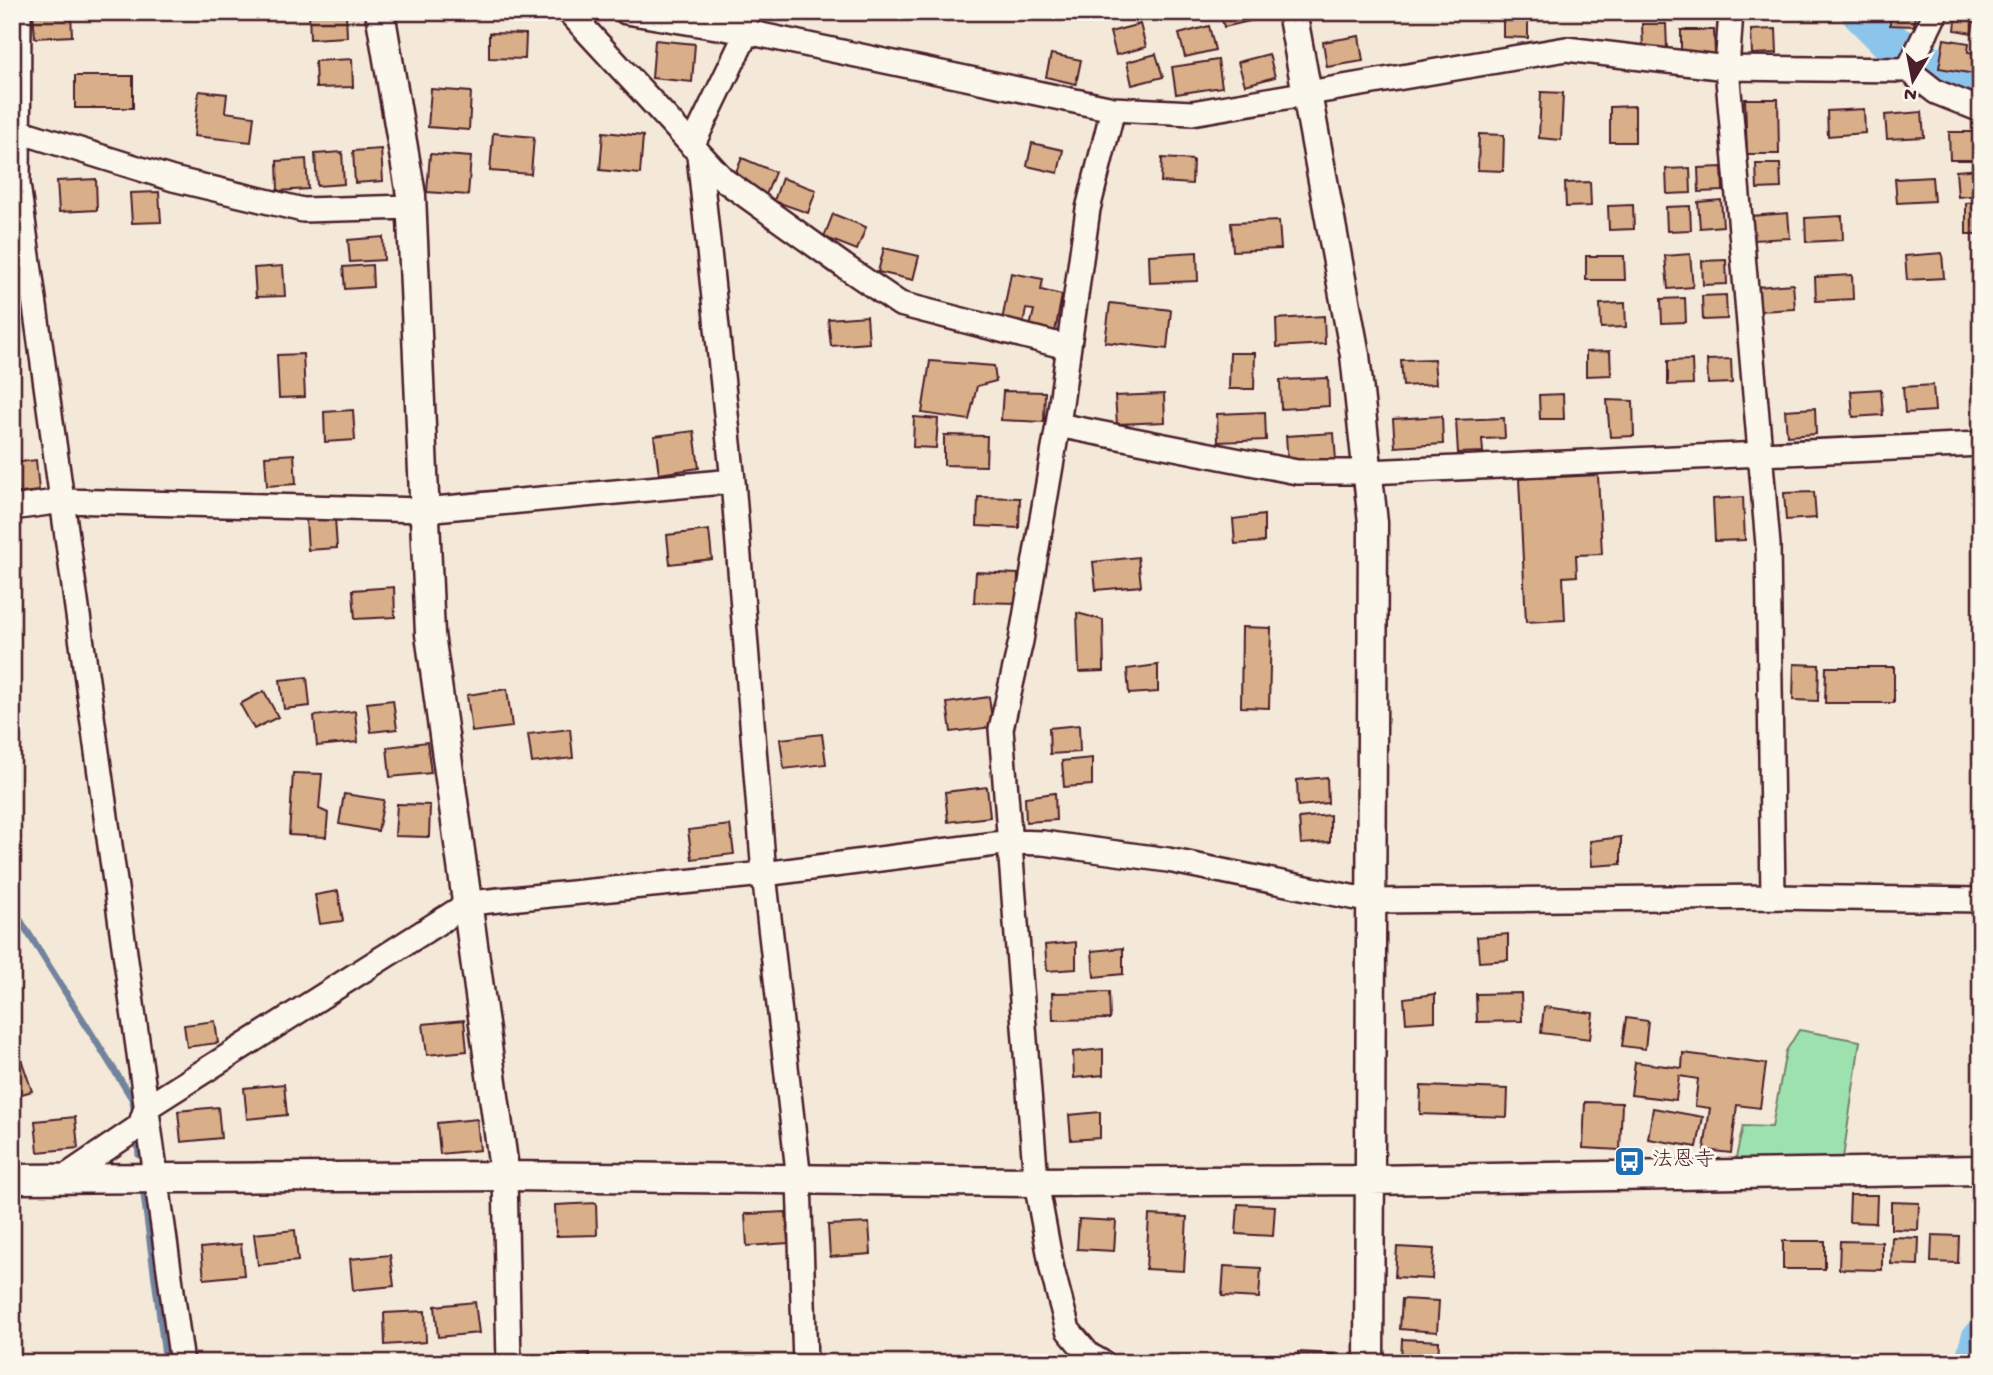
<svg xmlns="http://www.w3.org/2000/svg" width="1993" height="1375" viewBox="0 0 1993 1375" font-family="'Gochi Hand','Klee One',sans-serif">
  <rect width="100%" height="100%" fill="#f4e9d8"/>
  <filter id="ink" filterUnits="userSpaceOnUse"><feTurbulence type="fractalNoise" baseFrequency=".0143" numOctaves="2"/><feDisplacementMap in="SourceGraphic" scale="14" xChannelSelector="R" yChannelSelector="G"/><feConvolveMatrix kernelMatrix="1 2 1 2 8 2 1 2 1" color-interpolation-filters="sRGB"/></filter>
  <g filter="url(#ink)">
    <path fill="#9de2ae" stroke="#74806c" stroke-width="2" d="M1799,1030L1860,1041L1843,1158L1735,1162L1743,1126L1772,1127L1786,1051Z"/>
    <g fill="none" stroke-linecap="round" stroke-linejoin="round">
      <path stroke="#72839e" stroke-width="7" d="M12,907L133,1100L135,1116
        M137,1132L139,1155
        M144,1195L166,1363
        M1976,1357H1981"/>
      <path stroke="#8cc5eb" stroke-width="40" d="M1861,12L1894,45L1981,92
        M1974,1363L1981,1339"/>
    </g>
    <path fill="#d9af8a" stroke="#4a1f2b" stroke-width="2" d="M33,12H71L72,36L35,38Z
      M242,12H280V15L243,17Z
      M309,12H346L347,37L310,39Z
      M1220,12H1252L1254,20L1224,27Z
      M1503,12H1528V38L1503,37Z
      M1748,12H1772V16L1748,17Z
      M1890,12H1915L1914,26L1890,25Z
      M1957,12H1975L1972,33L1955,30Z
      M1140,24L1146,47L1116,55L1110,32Z
      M1642,24H1666L1667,48L1643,49Z
      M1209,26L1215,50L1185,57L1179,34Z
      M1776,29L1777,53L1752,54L1751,30Z
      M1681,30H1714L1715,54H1681Z
      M489,33L526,34L525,59L489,58Z
      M1359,36L1363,61L1327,67L1323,42Z
      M1944,39L1969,43L1968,52L1981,54V75L1939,68Z
      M655,40L695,44L692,82L652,78Z
      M1051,54L1081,60L1076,84L1046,77Z
      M1156,54L1163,77L1132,85L1127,62Z
      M1269,54L1275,77L1245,85L1238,62Z
      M352,59L353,87L316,88L315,61Z
      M1218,60L1222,87L1176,94L1172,67Z
      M75,76H133V108H75Z
      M431,89L471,92L469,130L428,127Z
      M199,91L227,94L225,112L254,116L251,142L194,136Z
      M1541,92L1563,93L1561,140L1539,138Z
      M1745,99H1778L1779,154H1747Z
      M1635,106V142H1610V107Z
      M1864,109L1865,133L1828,136L1827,111Z
      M1922,112L1924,137L1887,139L1885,115Z
      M603,132L643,136L640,174L600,170Z
      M1949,132H1979L1980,160H1950Z
      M493,133L534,137L531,174L490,171Z
      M1479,134L1504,135L1503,171L1478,170Z
      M1032,143L1063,150L1058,173L1027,166Z
      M381,149L383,181L355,183L353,151Z
      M342,152L344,184L317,186L315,154Z
      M430,154L471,157L468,195L427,192Z
      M742,158L775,172L766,195L732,181Z
      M1162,158L1193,160L1192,184L1161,182Z
      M306,159L308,189L278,191L277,161Z
      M1756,164H1780L1781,188L1757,189Z
      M1722,167L1723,191L1699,192L1698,168Z
      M1690,168L1691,193L1667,194L1666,169Z
      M1981,169V195L1958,197L1956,171Z
      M1932,177L1934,201L1897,203L1895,179Z
      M782,178L816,190L808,213L774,201Z
      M96,179L97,210L59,212L57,181Z
      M1590,182L1591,206L1566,207L1565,183Z
      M159,192L161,222L132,223L130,193Z
      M1721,200L1723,226L1700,228L1698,202Z
      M1981,202V234H1966V203Z
      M1633,205L1634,229L1609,230L1608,206Z
      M1690,206L1691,230L1667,231L1666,207Z
      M1788,213L1790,238L1753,240L1751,216Z
      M833,214L866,227L857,250L824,237Z
      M1842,216L1843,240L1806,242L1805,218Z
      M1279,221L1281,249L1233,251L1231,223Z
      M383,237L384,260L350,262L348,240Z
      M884,248L919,256L913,280L878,272Z
      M1197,252L1198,281L1150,283L1149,255Z
      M1942,253L1944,278L1907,280L1905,256Z
      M1690,254L1693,287L1668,289L1665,256Z
      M1586,256H1624L1625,280H1586Z
      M1726,260L1727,284L1703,285L1702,261Z
      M372,265L373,287L345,289L343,267Z
      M283,266L285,296L256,297L254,268Z
      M1011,273L1043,279L1041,290L1062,295L1055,332L1030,327L1034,310L1026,309L1023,325L1002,321Z
      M1852,275L1853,299L1816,301L1815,277Z
      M1793,284L1795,309L1758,311L1756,287Z
      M1726,295L1727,319L1703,320L1702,296Z
      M1685,298L1686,322L1662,323L1661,299Z
      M1110,303L1171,310L1167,349L1105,342Z
      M1625,303L1626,327L1601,328L1600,304Z
      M867,316L869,343L831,346L828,319Z
      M1324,316L1325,344L1277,347L1276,319Z
      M1610,351L1611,375L1586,376V352Z
      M1230,353H1255L1254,389H1229Z
      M303,354L305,397L279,398L277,355Z
      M1434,359L1436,384L1403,386L1401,360Z
      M1731,359L1732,383L1708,384L1707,360Z
      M1692,360L1693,384L1668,385V361Z
      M930,361L994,366L996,381L977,386L969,420L922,413Z
      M1328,378L1329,406L1281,409L1280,380Z
      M1933,385L1935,411L1905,413L1903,387Z
      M1881,389L1883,415L1853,417L1851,391Z
      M1003,391L1045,392L1044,422L1001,420Z
      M1164,394L1165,422L1117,424L1115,396Z
      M1563,394L1564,419H1540L1539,395Z
      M1607,400L1633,401L1634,436L1610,437Z
      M1815,408L1816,434L1787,436L1785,410Z
      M353,410L355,440L325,442L324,412Z
      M1265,412L1266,440L1218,442L1217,414Z
      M1442,416L1443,444L1395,447L1393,419Z
      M914,417L938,419L936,448L913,447Z
      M1504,418L1505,438L1482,439L1483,452L1458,453L1456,420Z
      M694,431L699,468L659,474L654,436Z
      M1334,433L1336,461L1288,464L1286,436Z
      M944,435L987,436L986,466L944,465Z
      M294,454L296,484L267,486L265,456Z
      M36,460L39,491L12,494V463Z
      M1598,475L1602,554L1576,555L1577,576L1563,577L1565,620L1526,622L1519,479Z
      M1814,492L1816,518L1786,520L1784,493Z
      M978,497L1020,498L1019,528L977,526Z
      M1743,497L1745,540L1715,541L1713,499Z
      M1264,515V542L1235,544L1233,519Z
      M335,518L337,548L308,550L306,520Z
      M709,530L712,559L670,564L667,535Z
      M1138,557L1141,586L1096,590L1093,562Z
      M976,572L1018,574L1017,603L974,602Z
      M394,587L395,617L355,619L353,590Z
      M1077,613L1103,620L1104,671L1079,672Z
      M1242,627L1271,628L1269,708L1241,707Z
      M1794,664L1819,665L1818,701L1793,700Z
      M1158,665V692L1129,694L1127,669Z
      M1826,667H1894V703H1825Z
      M307,677L310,706L284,709L280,680Z
      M507,689L512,727L472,732L467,695Z
      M264,691L278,717L254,729L240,704Z
      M989,697L993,727L951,732L947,703Z
      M393,700L397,729L371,732L367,703Z
      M355,711L358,742L317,746L314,716Z
      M1079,725L1080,752L1050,754L1049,728Z
      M570,729L573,758L532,763L528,734Z
      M822,734L826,764L784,769L780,739Z
      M427,742L431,773L390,777L387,747Z
      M1092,758V785L1064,787L1062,761Z
      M293,773L322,774L319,809L328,813L326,837L289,835Z
      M1327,777L1328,803L1298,806L1297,780Z
      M987,787L990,817L948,822L945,792Z
      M1055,793L1056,820L1026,822L1025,797Z
      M344,794L384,800L378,831L339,824Z
      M397,804L430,805L429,837L395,836Z
      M1330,815V842L1301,844L1299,818Z
      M730,825L734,854L692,859L688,830Z
      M1621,837V864L1592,866L1590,841Z
      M338,891L343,921L320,924L315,895Z
      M1508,934V960L1479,962L1477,937Z
      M1076,942V969L1047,971L1045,945Z
      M1123,948V974L1094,977L1092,951Z
      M1109,992L1110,1019L1053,1020L1052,993Z
      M1521,993L1522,1021L1477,1022L1476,994Z
      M1435,994V1021L1406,1023L1404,998Z
      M1544,1007L1593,1013L1590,1039L1541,1033Z
      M1626,1018L1648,1021L1645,1049L1622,1046Z
      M464,1020L467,1051L427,1055L423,1024Z
      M215,1021L218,1043L187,1047L184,1025Z
      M1103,1049V1075L1074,1078L1073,1052Z
      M19,1053L32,1091L12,1097V1055Z
      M1683,1053L1766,1064L1760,1108L1737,1105L1731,1153L1704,1150L1710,1108L1695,1106L1698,1079L1679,1076L1676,1100L1631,1095L1635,1062L1682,1068Z
      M284,1084L287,1115L247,1119L244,1088Z
      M1421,1086L1508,1089L1507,1117L1420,1114Z
      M1585,1102L1622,1103L1620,1150L1583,1148Z
      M218,1107L221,1138L181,1142L178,1111Z
      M1653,1108L1703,1117L1697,1147L1648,1139Z
      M1100,1112V1138L1071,1140L1069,1115Z
      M75,1117L78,1148L38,1152L35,1121Z
      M477,1119L480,1150L440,1154L437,1123Z
      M1850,1195H1877L1876,1223L1849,1222Z
      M1891,1202L1919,1203L1918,1230L1891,1229Z
      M596,1203L597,1235L556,1236L555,1205Z
      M1238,1204L1275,1206L1273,1236L1236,1234Z
      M786,1212L788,1243L747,1246L745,1214Z
      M1149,1215L1187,1217L1184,1271L1146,1269Z
      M1079,1219L1116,1221L1114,1251L1077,1249Z
      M869,1223L871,1254L830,1257L828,1225Z
      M295,1230L298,1261L258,1265L254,1234Z
      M1932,1235L1959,1236L1958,1263L1931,1262Z
      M1892,1237L1919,1238L1918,1265L1891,1264Z
      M1783,1241H1825V1269H1783Z
      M1840,1241L1882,1242V1270L1839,1269Z
      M241,1244L244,1275L204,1279L201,1248Z
      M1397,1247L1434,1249L1432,1279L1395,1277Z
      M390,1255L394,1286L353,1290L350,1259Z
      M1224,1266L1261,1268L1259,1298L1222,1296Z
      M1402,1299L1439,1301L1437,1332L1400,1329Z
      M475,1302L479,1333L438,1337L435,1306Z
      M425,1311L426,1342L385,1345L384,1313Z
      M1402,1339L1439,1341L1438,1363H1401Z
      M1298,1352L1335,1354L1334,1363H1297Z
      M589,1353L590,1363H549L548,1355Z
      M1575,1357L1612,1359V1363H1575Z"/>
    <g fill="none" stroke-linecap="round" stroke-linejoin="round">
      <defs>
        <path id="minor" d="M19,12L18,184L182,1363
          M569,12L724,180L844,266L900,304L1067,347
          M626,12L747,32L1113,109L1192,113L1566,49L1727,68L1908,70L1936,12
          M1731,12L1727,68L1768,545L1773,897
          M1908,70L1936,92L1981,110
          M12,129L173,179L303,210L412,207
          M692,146L747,32L741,12
          M699,155L733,481L764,874L799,1180L805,1363
          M1058,425L1297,472H1368L1981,444
          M12,508L63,501L424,510L733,481
          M505,1176L509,1363
          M62,1179L140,1126L146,1108L469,903L764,874L1011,842L1043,843L1168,860L1371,901L1773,897L1981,900
          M1103,1363L1089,1355L1068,1330L1052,1269L1036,1182L1001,729L1021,641L1058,425L1088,209L1113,109"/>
        <path id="tertiary" d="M380,12L411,195L430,634L505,1176
          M1292,12L1355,355L1373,523L1369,1363
          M12,1179L505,1176L1036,1182L1370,1180L1981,1170"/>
      </defs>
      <use href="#minor" stroke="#4a1f2b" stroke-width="28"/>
      <use href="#tertiary" stroke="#4a1f2b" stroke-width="33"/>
      <use href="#minor" stroke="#fbf7ec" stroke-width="23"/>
      <use href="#tertiary" stroke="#fbf7ec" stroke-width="28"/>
    </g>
  </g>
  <defs>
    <symbol id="bus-square" viewBox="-11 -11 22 22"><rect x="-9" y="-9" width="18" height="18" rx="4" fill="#1f6fb2" stroke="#fbf7ec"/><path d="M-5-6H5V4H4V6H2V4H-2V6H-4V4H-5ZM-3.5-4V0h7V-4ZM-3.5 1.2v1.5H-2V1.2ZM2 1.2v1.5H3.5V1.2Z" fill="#fff"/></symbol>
  </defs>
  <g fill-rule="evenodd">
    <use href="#bus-square" x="1612" y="1144" width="35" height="35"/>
  </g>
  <g text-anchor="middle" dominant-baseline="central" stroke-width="6" stroke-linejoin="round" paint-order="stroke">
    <g font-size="21" fill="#4a1f2b" stroke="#fbf7ec" text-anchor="start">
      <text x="1652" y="1161">法恩寺</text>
    </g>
  </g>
  <rect width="1993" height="1375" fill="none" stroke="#fbf7ec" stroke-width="42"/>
  <rect x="21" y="21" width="1951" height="1333" fill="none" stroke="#4a1f2b" stroke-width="2.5" filter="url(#ink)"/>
  <g transform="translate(1913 80) rotate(190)" stroke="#fbf7ec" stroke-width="5" paint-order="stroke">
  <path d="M0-5L12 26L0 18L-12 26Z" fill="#4a1f2b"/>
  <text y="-10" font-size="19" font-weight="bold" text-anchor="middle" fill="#4a1f2b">N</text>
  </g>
</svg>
